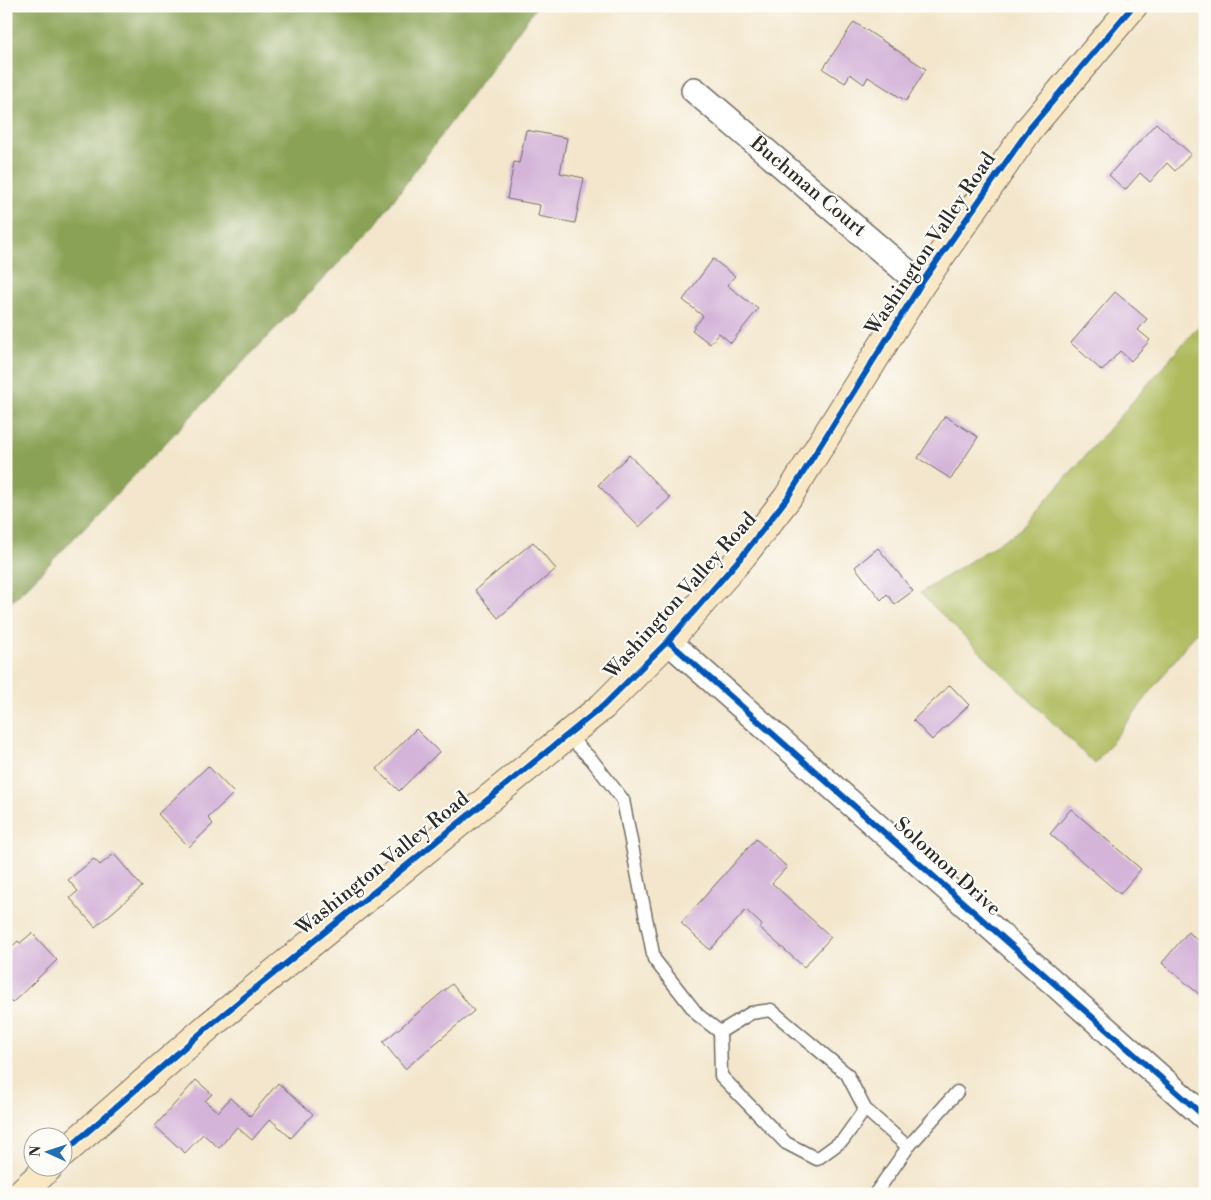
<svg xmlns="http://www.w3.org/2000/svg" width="1211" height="1200" viewBox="0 0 1211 1200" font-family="'Libre Bodoni',serif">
  <rect width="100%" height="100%" fill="#fdfcf7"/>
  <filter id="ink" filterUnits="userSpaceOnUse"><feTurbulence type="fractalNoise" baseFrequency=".02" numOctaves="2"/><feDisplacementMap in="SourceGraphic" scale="10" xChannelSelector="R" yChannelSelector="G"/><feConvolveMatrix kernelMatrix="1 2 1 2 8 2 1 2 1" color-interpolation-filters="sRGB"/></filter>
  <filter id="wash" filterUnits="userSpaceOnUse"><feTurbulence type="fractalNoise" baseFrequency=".0096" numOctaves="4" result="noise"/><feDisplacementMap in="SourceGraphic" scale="20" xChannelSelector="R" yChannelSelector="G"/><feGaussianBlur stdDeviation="1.12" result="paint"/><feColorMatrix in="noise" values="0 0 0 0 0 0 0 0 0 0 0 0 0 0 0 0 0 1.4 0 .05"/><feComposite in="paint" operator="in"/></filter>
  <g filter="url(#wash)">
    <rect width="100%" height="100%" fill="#f3e6cc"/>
    <path fill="#aeba5c" stroke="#6c7244" d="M1205,319V621L1095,764L920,593L1021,529Z"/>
    <path fill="#8aa254" stroke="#5a6640" d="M6,6H537L375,225L26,588L6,607Z"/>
    <g id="blocks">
      <path fill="#d4b4d9" d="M854,22L926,69L906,101L868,77L864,84L850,74L845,83L823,69Z
        M1156,123L1191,154L1175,171L1167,163L1150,182L1140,173L1125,190L1109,175Z
        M526,130L567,138L560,173L584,178L575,223L538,216L540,205L507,199L514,162L519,163Z
        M713,259L735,276L727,285L758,309L731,343L719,333L710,344L692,330L703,316L683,300Z
        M1115,292L1147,319L1138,330L1150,340L1131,361L1120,351L1102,371L1071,343Z
        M945,416L978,437L951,479L918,458Z
        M629,455L670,498L639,527L598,485Z
        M533,542L556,569L498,618L475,590Z
        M878,548L913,591L895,604L887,594L881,600L855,567Z
        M950,685L969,705L932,740L913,720Z
        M416,729L439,752L399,791L377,769Z
        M208,766L234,793L208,818L213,824L189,847L158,814Z
        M1071,809L1141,869L1120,894L1050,834Z
        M756,839L787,867L772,883L831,937L804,967L760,928L762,925L746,910L710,950L681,923Z
        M114,854L142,887L95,927L70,898L78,891L68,880L94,859L100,865Z
        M1188,932L1205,945V999L1162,963Z
        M32,933L57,960L12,1003L6,997V952L18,941L20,943Z
        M452,984L474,1011L405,1069L383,1042Z
        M196,1080L212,1094L205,1101L218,1112L230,1098L250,1116L278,1083L313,1114L291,1138L270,1119L252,1140L237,1127L219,1148L203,1134L185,1153L155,1126Z"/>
    </g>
  </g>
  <g filter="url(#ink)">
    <use href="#blocks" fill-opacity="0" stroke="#716c63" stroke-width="1"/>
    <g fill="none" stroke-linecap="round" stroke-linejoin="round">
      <defs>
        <path id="lane" d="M567,735L592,760L623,800L654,959L698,1015L720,1032L721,1076L786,1143L817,1159L843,1140L865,1109L847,1074L771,1010L751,1013L720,1032
          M865,1109L908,1147L875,1194
          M908,1147L957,1092"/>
        <path id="street" d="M694,90L921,284
          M668,641L1205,1117"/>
        <path id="secondary" d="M62,1154L209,1026L603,706L668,641L743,555L788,497L921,284L1030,128L1133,6
          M20,1194L48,1168"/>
      </defs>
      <use href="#lane" stroke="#716c63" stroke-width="15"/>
      <use href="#street" stroke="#716c63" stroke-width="28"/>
      <use href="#secondary" stroke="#716c63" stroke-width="30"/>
      <use href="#lane" stroke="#fff" stroke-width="12"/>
      <use href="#street" stroke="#fff" stroke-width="25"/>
      <use href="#secondary" stroke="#fae7c3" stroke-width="28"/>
      <defs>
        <path id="cycleway" d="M668,641L1205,1117
          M62,1154L209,1026L603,706L668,641L743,555L788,497L921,284L1030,128L1133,6"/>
      </defs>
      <use href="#cycleway" stroke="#fdfcf7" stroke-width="9"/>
      <use href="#cycleway" stroke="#0057b8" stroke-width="6"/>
    </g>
  </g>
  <g text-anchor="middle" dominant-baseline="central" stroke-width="4.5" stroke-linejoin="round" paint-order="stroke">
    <g font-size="20" fill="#2b2b2b" stroke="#fdfcf7">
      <text transform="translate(808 187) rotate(40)">Buchman Court</text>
      <text transform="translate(931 244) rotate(-56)">Washington Valley Road</text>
      <text transform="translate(681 596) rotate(-48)">Washington Valley Road</text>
      <text transform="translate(383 864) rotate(-39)">Washington Valley Road</text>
      <text transform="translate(947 867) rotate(42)">Solomon Drive</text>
    </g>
  </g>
  <rect width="1211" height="1200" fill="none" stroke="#fdfcf7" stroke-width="25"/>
  <g transform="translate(48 1152) rotate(273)"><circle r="24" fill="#fdfcf7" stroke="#a9a8a5"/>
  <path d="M0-4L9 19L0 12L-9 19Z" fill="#1f6fb2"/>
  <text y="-8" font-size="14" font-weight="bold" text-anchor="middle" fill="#2b2b2b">N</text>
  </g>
</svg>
